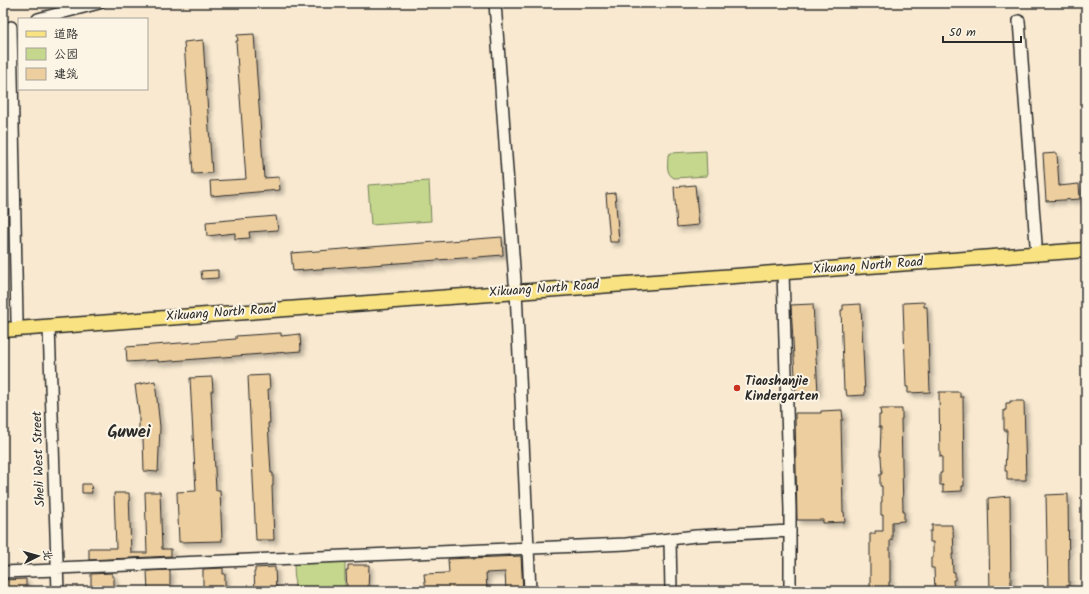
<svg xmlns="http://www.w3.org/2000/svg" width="1089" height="594" viewBox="0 0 1089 594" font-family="Kalam,'LXGW WenKai TC',sans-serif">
  <defs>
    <filter id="shadow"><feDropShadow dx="3.5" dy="3.5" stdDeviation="2" flood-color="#0004"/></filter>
  </defs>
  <rect width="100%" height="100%" fill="#f8e9d0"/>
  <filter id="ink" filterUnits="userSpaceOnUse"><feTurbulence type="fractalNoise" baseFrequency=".025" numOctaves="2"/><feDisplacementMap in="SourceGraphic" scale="8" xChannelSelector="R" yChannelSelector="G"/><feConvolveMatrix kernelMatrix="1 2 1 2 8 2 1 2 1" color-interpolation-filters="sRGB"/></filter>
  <g filter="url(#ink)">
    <path fill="#c4d78c" stroke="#78815c" d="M706,151L707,176L674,178C665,173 668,164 668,155L671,153Z
      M429,181L431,221L371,225L368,185Z
      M345,562V591H295L294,563Z"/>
    <path fill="#edce9f" stroke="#2b2b2b" filter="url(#shadow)" d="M254,34L264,178L279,177L280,190L211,196L210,181L246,179L236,41H238L237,35Z
      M203,40L212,173L193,174L184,42Z
      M1057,153L1059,186L1079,184L1080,199L1046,201L1043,154Z
      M695,185L699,225L677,227L674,187Z
      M615,193L619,242H610L606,194Z
      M276,216L278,230L249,232L250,238L235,239V233L207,236L206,222Z
      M502,237L503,255L293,271L291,253Z
      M218,270V278L202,279L201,271Z
      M924,302V307H927L930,392L908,393V387H906L903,303Z
      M813,304L818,393L796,394L791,305Z
      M861,304L865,395L847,396L846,390H844L841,310H843V305Z
      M281,333V336L300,334L301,351L158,362V360L127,362L126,347L236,339V336Z
      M269,375L270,389H268L270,423H268L271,473H273V486H272L274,540H256L248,376Z
      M212,377L213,391H211L216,490H220L222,541L179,542L177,492L196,491L190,378Z
      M155,381L160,427L158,472L144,471L143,437H139V413L135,385Z
      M939,392H960V397H963L964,486H962V491L943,492V485H940V473H942V456L940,457Z
      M1010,401H1024L1026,480H1007V471H1005L1007,430H1004V410H1006V403H1010Z
      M880,409H902V419H901L903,511H904V521L892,522V540H890V582H889V591H870V534H875V531H883V515H881V502H882V486H880V474H882L881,456H880L881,427H879V415H881Z
      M842,410L843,420H841L843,512H844L845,522L823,523V520H797L795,413H821V411Z
      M82,484H91L92,493H82Z
      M145,492H160L162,549H171V556L89,560V548H116L114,493H129L131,553H147Z
      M1068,494L1069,589H1067L1068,591H1048L1046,495Z
      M1010,496L1011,591H990L988,498Z
      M932,525H952V529H953L954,554H952L953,572H955V580H953L954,591H935L934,568H931V558H933V542H930V531H932Z
      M521,556L523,591H506L505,572L486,573L487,591H426L424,574L449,573L448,559Z
      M348,565H369L368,591H348V589H347L346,570H348Z
      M275,567L276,591H255L254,572H255V568Z
      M223,568V574H225V591H203V569Z
      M170,570V589H169V591H148L147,571Z
      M112,573V577H114V590L91,591V574Z
      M26,579V591H4V580Z"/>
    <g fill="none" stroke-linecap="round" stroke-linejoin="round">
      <defs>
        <path id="minor" d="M495,3L515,282
          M38,19L99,3
          M1019,21L1036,244
          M11,27L17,320
          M783,272L790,510V591
          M516,291L530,591
          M49,327L58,591
          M670,539L671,591
          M57,568L626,544L696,536L790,531
          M3,572L57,570"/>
        <path id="major" d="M3,330L1086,250"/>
      </defs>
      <use href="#minor" stroke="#2b2b2b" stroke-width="14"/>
      <use href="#major" stroke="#2b2b2b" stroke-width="17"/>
      <use href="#minor" stroke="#fcf5e5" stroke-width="11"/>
      <use href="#major" stroke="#f8e281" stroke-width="14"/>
    </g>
  </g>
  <circle fill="#c8321e" stroke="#fcf5e5" stroke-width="1.5" cx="737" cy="388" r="4"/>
  <g text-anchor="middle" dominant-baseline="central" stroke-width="4" stroke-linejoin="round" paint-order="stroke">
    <g font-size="13" fill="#2b2b2b" stroke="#fcf5e5">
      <text transform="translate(868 266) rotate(-4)">Xikuang North Road</text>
      <text transform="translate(544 289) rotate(-4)">Xikuang North Road</text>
      <text transform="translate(221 313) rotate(-4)">Xikuang North Road</text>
      <text transform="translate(39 459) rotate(-92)">Sheli West Street</text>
    </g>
    <g font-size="13" font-weight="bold" fill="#2b2b2b" stroke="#fcf5e5" text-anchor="start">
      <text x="745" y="381">Tiaoshanjie<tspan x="745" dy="15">Kindergarten</tspan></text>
    </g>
    <g font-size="17" font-weight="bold" fill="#2b2b2b" stroke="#fcf5e5">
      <text x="129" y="432">Guwei</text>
    </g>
  </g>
  <rect width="1089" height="594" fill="none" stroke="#fcf5e5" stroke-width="16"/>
  <rect x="8" y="8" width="1073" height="578" fill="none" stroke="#2b2b2b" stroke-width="1.5" filter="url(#ink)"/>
  <rect x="18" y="18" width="130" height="72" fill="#fcf5e5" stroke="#a8a49b"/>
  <rect x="26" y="31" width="20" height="6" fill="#f8e281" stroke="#a8a49b"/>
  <text x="54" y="38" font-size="12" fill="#2b2b2b">道路</text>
  <rect x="26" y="48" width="20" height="12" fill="#c4d78c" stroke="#a8a49b"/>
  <text x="54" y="58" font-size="12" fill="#2b2b2b">公园</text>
  <rect x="26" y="68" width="20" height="12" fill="#edce9f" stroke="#a8a49b"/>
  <text x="54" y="78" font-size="12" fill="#2b2b2b">建筑</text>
  <g transform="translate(38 556) rotate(84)" stroke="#fcf5e5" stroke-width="3" paint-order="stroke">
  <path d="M0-3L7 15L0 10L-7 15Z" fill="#2b2b2b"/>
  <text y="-6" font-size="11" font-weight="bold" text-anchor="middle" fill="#2b2b2b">北</text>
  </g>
  <path d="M943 36v6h78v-6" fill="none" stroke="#2b2b2b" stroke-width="2"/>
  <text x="949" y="36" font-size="12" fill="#2b2b2b" stroke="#fcf5e5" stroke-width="3" paint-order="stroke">50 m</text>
</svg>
